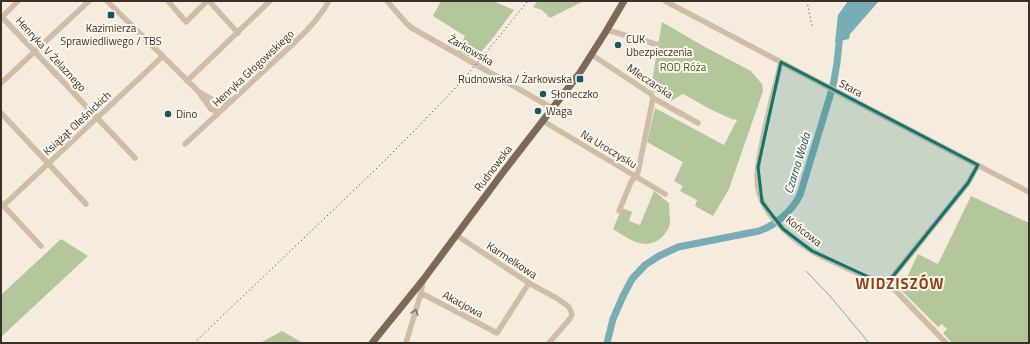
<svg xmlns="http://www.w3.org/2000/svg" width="1030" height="344" viewBox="0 0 1030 344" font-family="'Titillium Web',sans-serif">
  <rect width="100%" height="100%" fill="#f5ecde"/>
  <path fill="#b4c69b" d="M441,1H493L514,10L493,38L475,59L458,51L465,36L433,16Z
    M538,1H584L550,18L542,10L533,7Z
    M662,22L705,47L751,71L762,84L763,91L729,189L713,216L695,206L697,200L680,191L683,186L674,181L683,162L647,142L655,108L724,145L737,120L734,119V120L712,110L683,94L671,101L651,90L654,82L652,81Z
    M654,191L669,203C669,209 670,216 670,222C670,228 665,234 661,238C644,252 628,238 613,229L622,208L632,212L629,221L640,225Z
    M971,196L1029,223V343H952L943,333L947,329L942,324L938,327L901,290L918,254L938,264Z
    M61,239L88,256L1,337V295Z
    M282,331L303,343H260Z"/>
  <path fill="#79adb5" d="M848,1H879L850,34L849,39L835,42L838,15Z"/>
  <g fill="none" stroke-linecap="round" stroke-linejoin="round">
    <path stroke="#79adb5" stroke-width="1" d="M806,271L830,296L869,343"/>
    <path stroke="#79adb5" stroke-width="7" d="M607,343L613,319L623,296L632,279L645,265L659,256L678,247L759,231C776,225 792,211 800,195L833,86L837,63L840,33"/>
    <path stroke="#cfbda8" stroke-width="5.5" d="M107,1L197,90L211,109L215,111H221
      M168,1L186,22L207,1
      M209,1L238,33
      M387,1L407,24L412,28L552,108
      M665,1L828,87L1029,192
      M1,16L135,158
      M1,18L18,1
      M607,30L659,45
      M592,55L651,94L653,98L698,123
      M781,62C774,91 766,119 761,148C758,163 755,178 759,193C766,218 797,244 819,255C833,262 847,268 861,275C872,279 884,282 894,289L946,343
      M187,81L270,1
      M1,83L89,1
      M199,92C211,98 216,106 231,100
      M1,113L86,204
      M543,121L665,194
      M185,144L295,42C308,30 320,17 329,1
      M1,203L41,246
      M4,205L163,56
      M619,211L631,182L638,172L653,98
      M456,235L529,283L558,299L569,307L572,314L571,317L568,321L549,343
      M886,285L968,183L978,165
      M421,293L497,333L529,283
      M406,343L421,293L423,280"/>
    <path stroke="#7e6958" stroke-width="7" d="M372,343L423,280L504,171L579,74L605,33L624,1"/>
    <path stroke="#3b3029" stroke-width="1" stroke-dasharray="1 3" stroke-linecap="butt" d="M807,1L812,26
      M194,343L372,173L416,129L460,83L488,50L528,1"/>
  </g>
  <defs><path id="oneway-chevron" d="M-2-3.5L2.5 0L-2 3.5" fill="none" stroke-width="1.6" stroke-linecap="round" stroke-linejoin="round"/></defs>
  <use stroke="#7e6f62" href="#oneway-chevron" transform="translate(415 312) rotate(-73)"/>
  <path fill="#0f766e" fill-opacity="0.2" stroke="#0f766e" stroke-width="3" stroke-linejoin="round" d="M781,62L978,165L968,183L886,285L812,251L783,229L762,202L758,167Z"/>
  <g fill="#195661" stroke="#fcf6eb" stroke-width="1.5">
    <rect x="107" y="11" width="8" height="8" rx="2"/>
    <circle cx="618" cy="45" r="4"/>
    <rect x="576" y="75" width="8" height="8" rx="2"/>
    <circle cx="543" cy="94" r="4"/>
    <circle cx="538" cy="111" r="4"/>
    <circle cx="168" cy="114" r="4"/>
  </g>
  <g text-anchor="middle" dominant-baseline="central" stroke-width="4" stroke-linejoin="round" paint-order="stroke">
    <g font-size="11" fill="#3b3029" stroke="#fcf6eb" text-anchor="start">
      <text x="111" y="28" text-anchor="middle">Kazimierza<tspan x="111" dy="13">Sprawiedliwego / TBS</tspan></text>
      <text x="626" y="39">CUK<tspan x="626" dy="13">Ubezpieczenia</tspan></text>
      <text x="572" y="79" text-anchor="end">Rudnowska / Żarkowska</text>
      <text x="551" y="94">Słoneczko</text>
      <text x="546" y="111">Waga</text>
      <text x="176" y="114">Dino</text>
    </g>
    <g font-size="11" fill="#3b3029" stroke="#fcf6eb">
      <text transform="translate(471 50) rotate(30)">Żarkowska</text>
      <text transform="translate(51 54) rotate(47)">Henryka V Żelaznego</text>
      <text transform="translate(253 68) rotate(-43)">Henryka Głogowskiego</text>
      <text transform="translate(650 81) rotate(34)">Mleczarska</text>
      <text transform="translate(851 88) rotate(28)">Stara</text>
      <text transform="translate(77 123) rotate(-43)">Książąt Oleśnickich</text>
      <text transform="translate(609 149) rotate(31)">Na Uroczysku</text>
      <text transform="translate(493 168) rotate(-53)">Rudnowska</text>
      <text transform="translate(804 231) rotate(38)">Końcowa</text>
      <text transform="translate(512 260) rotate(33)">Karmelkowa</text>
      <text transform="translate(463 304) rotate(28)">Akacjowa</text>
    </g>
    <g font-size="11" fill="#455c2a" stroke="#fcf6eb">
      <text x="683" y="67">ROD Róża</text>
    </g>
    <g font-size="12" font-style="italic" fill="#195661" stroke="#fcf6eb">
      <text transform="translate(797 163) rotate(-73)">Czarna Woda</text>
    </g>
    <g font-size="15" font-weight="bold" letter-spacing="1" fill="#934119" stroke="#fcf6eb">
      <text x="900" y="283">WIDZISZÓW</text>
    </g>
  </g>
  <rect width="1030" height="344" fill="none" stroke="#3b3029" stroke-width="4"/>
</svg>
